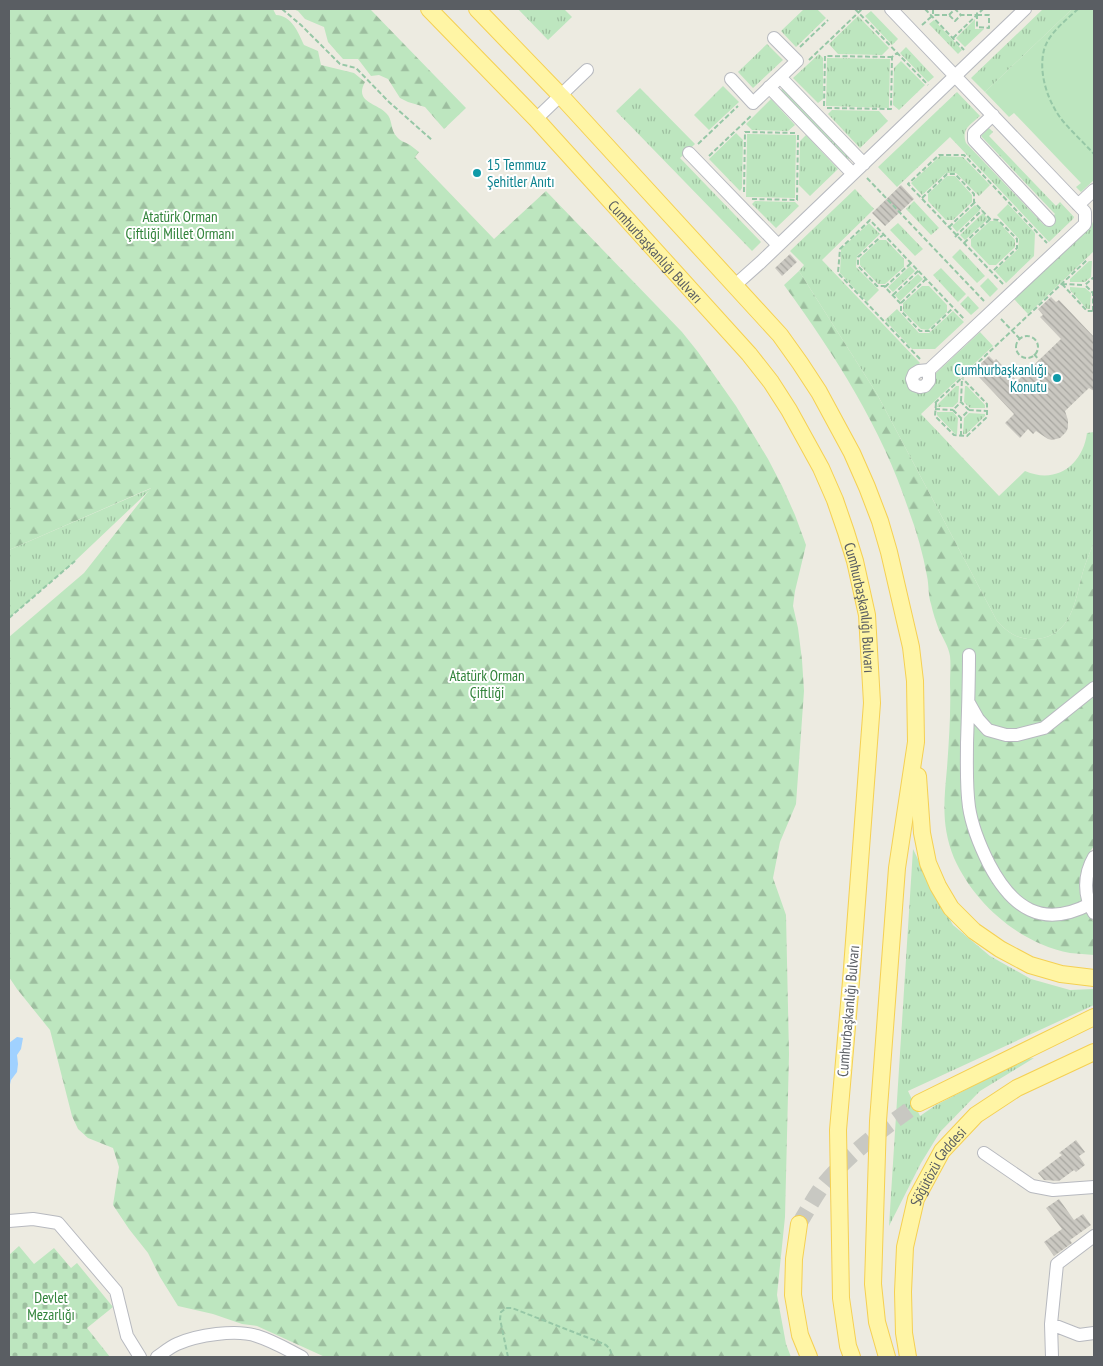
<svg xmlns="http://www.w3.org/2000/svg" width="1103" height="1366" viewBox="0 0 1103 1366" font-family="'PT Sans Narrow',sans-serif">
  <defs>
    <pattern id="grass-tufts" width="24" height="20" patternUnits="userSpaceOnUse" patternTransform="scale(1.25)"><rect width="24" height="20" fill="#bde6bf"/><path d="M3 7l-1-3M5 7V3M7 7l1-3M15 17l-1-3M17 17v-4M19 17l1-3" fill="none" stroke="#9dbe9f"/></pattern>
    <pattern id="forest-firs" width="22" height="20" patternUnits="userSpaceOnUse" patternTransform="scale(1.25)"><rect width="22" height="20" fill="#bde6bf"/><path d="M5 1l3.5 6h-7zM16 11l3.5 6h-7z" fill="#9dbe9f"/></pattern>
    <pattern id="cemetery-stones" width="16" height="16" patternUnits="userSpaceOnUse" patternTransform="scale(1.25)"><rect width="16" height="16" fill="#bde6bf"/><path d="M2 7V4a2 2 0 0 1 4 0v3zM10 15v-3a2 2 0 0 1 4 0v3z" fill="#9dbe9f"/></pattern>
    <pattern id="building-back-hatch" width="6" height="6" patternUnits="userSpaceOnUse" patternTransform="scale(1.25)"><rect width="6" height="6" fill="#cac8c1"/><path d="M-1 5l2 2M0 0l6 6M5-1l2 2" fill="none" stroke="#a7a6a0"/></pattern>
  </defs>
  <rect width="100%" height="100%" fill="#edebe1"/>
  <path fill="url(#grass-tufts)" d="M518,9H564L572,17L548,40Z
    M804,9H817L826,18L796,47L781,31Z
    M1043,9H1072L985,92L971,78Z
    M871,11L898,39L892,45L865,16Z
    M858,16L889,48L882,55L838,54L829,44Z
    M975,19V29H984L965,47L956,38Z
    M934,20L962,50L958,54L929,24Z
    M767,44L783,60L753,88L738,72Z
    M906,47L934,77L928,82L900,53Z
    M819,54L823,58V99L818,103L793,78Z
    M827,58L890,59L889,108L826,106Z
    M901,61L925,85L899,110L893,105L894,68Z
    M723,86L739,102L709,130L694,115Z
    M784,87L851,156L846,161L779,92Z
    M640,88L695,144L680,158L761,242L752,251L616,111Z
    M957,92L980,116C970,125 961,129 966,143L1044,225L1055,214L981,136L989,128L993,132L989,136L1056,206L1060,202L1074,217L1073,219L1049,242L950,137L897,187L878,167Z
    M771,99L795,125L788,131L752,130L746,124Z
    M832,110L879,111L888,121L860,148L828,114Z
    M736,133L743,140L742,188L740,191L709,159Z
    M747,134L796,135L795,198L746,197Z
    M806,135L838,169L810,196L799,185L800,141Z
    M940,156L963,157L990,185L979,196L956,173H946L922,195L911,183Z
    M947,176H955L972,195V202L953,220H946L928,201V194Z
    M855,189L874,209L822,260L920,363L911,371V388L934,375L980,332L993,346L921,414L999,496L1025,471C1057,485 1083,464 1087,433L1094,432V542C1090,553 1085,563 1082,575C1075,601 1072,635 1037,639C1020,641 1008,633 997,621L877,394L799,271L804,265L790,251Z
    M755,201L795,202L799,206L776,228L752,204Z
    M914,201L939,228L931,235L906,209Z
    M1008,204L1035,233L1034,256L1006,283L995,271L1018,249L1019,239L997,215Z
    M975,205L980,210L957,232L952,226Z
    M983,213L988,219L965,240L960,235Z
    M1094,219V251L1028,314L1014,299L1091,227Z
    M990,221H998L1015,240V247L996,265H989L971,246V239Z
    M869,223L880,234L857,256L856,267L879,290L867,302L840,273L841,249Z
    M898,223L923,249L915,256L890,230Z
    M879,240H886L904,259V267L885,284H878L860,265V258Z
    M960,249L985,276L977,283L952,257Z
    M1089,261H1092L1091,277L1085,282H1070V279Z
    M910,266L915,271L893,292L888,287Z
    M941,268L966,294L958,302L933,275Z
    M918,274L923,279L900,301L895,295Z
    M988,278L998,289L990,297L980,286Z
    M922,286H929L947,305V312L928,330L921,329L903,311V303Z
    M1070,287L1085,288L1091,293L1090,309H1087L1070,290Z
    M968,296L979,308L971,315L960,304Z
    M897,309L919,333H929L953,311L964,322L935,349H912L885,320Z
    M956,386H959L958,402L953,407H937L938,404Z
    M965,386H967L985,405V408H970L964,402Z
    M937,412H953L958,418L957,434H955L937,415Z
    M969,413L985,414V416L966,434H963L964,418Z
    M152,488L75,561L9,618V550Z
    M913,849L935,894L953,925L990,956L1031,979L1070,990L1094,989V1005L908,1091L920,1116L936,1105L1025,1059L1034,1058L980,1091L940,1132L921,1163L889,1226Z"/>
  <path fill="url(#forest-firs)" d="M9,9H273L276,15C292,16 298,32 304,45L318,51L321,65L354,73L365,82C354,102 376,103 386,113C393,119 390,130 397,137C400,141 405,142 410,145C413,147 416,150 419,152L415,157L494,239L546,191L682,332L698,352L736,406L768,459L782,486L795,515L806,545L795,591L793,606L798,628L802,660L804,691L796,804L780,842L773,878L786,915L789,1054L785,1217L777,1295L786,1344L791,1357H325L257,1326L242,1324L213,1314L178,1306L160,1277L148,1253L129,1229L113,1205L119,1167L113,1148L88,1138L78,1129L72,1116L50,1030L17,989L9,977V637L84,573L151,488L9,550Z
    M293,9H370L466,108L444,129L425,107L408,102L400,98L388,79L379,75L371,76L358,59H343L328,42L324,27L305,19L298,11Z
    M799,271L877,394L997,621C1008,633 1020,641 1037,639C1072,635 1075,601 1082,575C1085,563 1090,553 1094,542V846C1079,865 1075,888 1085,910C1087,915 1092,918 1094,923C1096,927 1094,949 1094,955C1086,954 1078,954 1070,953C1020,943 975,905 954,858C941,826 944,801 947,768C949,740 951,712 950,684C950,675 951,665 950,656C949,648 943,638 939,630C936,622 933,613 931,604C928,595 929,585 927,576C923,554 917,532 909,511C882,428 835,355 784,285Z"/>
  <path fill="url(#cemetery-stones)" d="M19,1246L34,1264L54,1248L71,1268L77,1263L113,1307L87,1328L110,1357H9V1255Z"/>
  <path fill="#bde6bf" d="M1072,9H1094V180L1081,192L1076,187L1081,183L1014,113L1009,117L985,92Z"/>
  <path fill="#a0d1ff" d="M17,1037L23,1038L21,1049L17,1055L18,1064L17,1072L11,1080L9,1089V1043Z"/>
  <path fill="url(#building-back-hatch)" d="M901,185L914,199L885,226L872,213Z
    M790,254L797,262L782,276L775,268Z
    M1051,297L1056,302L1059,300L1094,337V391L1089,388L1065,411L1068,420V428L1066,432L1060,438L1052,440L1048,439L1036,431L1033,434L1028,429L1020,438L1005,423L1014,414L978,376L981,373L976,368L989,356L994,361L996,359L1017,381L1061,339L1040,317L1043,315L1038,309Z
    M1076,1140L1085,1152L1079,1156L1085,1165L1076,1172L1074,1170L1059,1181L1044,1180L1038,1173L1062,1155L1059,1153Z
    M1059,1199L1074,1220L1083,1214L1091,1225L1070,1240L1072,1243L1054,1256L1044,1242L1062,1229L1046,1208Z"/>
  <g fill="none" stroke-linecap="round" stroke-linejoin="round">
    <path stroke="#c8c8c2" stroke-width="16" stroke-dasharray="16 8" stroke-linecap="butt" d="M799,1224C807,1211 815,1196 824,1184C851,1152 885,1127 919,1103"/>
    <defs>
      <path id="minor" d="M891,9L1085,212V224L929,370
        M780,77L864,164
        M731,79L753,103L797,61L774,38
        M769,87L853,174
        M993,115L974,133V140L1049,220
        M536,119L587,70
        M689,153L778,245
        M1078,205L1094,190
        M734,286L761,262L1025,9
        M929,370V381L925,386L920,387L914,385L912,379L914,374L919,371Z
        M969,655C969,684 968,713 967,743C967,764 966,786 969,807C972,827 980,846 989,864C1012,908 1042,929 1090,904
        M969,703L978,719L988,730L1006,735H1017L1044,728L1094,688
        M1094,857C1084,874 1083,896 1094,913
        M984,1153L1032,1186L1053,1190L1094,1187
        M9,1221L33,1219L58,1223L116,1291L127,1336L140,1357
        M1051,1324L1079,1335L1094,1333
        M157,1357C163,1353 170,1347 177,1344C197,1335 236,1329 257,1336C273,1341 288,1350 302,1357
        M1052,1357L1051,1324L1057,1264L1094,1236"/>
      <g id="major">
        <path id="s1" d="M429,9L536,119L749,354L771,382L789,410L821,468L835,500L846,532L855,561L867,615L872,703L851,981L838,1130L841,1298L848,1346L852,1357"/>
        <path d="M477,9L561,96L780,335L800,363L819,392L852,453L867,487L880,521L889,552L911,647L915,681L916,742L897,868L878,1121L873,1284L877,1322L887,1357"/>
        <path d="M918,776L922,833L928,863L938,886L951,908L974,931L1000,949L1030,965L1061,974L1094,978"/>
        <path d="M919,1103L1094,1017"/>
        <path d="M799,1224L794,1259L793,1295L800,1335L809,1357"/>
        <path id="s2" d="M908,1357L904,1333L903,1292L905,1247L916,1199L942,1151L976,1115L1017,1088L1094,1052"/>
      </g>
    </defs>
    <use href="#minor" stroke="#b7b9bf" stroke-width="14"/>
    <use href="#major" stroke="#f5d053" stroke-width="18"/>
    <path stroke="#96c7a6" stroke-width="2" stroke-dasharray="5 2.5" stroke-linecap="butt" d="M282,9L301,25L340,64L356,68L389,102L432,140
      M855,9L928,85
      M925,9L964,50
      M933,9V15H949L955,21L961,15H977V9
      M1078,9C1066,20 1048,34 1044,50C1038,73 1048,102 1062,120C1072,132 1084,143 1094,154
      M949,15L955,9L961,15
      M977,15H989V28L977,27Z
      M922,25L932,16
      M953,38L983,9
      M800,47L828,20
      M809,60L862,9
      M824,106L825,56L892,57
      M827,108L891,109L892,57L897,53
      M698,144L738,106
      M709,156L751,116
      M867,178L984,301
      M744,192L745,132L796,133
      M922,198L947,174H955L974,194V202L990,219L998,220L1017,239V248L992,272
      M752,199L797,200L798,134
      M949,227L975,202
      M884,234L858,257V266L877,286H884L901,304V311L920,331H929L953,308
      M955,237L982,210
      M964,243L990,219
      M1094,268V277L1085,285L1093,293L1094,292
      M1003,284L908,184L939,155H964L1047,243
      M1062,284L1087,311H1094
      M1062,284L1084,285
      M885,287L911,263
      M893,295L920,269
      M901,303L926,279
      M1093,311V293
      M1001,319L1020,339
      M1016 347a11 11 0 1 1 22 0a11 11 0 1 1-22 0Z
      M1034,354L1039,360
      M920,359L838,273L840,249L870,220L965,320
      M961,401L962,378
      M935,403L1088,259
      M936,403L935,416L954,435L967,436L987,417V404L963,379
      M935,409L953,410
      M969,410L961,402L953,410L961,418L969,410L986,411
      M961,436V418
      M9,618L75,561
      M508,1357L500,1319L501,1312L506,1308H512L604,1344C609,1347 612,1351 611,1357"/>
    <use href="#minor" stroke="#fff" stroke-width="12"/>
    <use href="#major" stroke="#fff5a5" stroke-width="16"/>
  </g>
  <g fill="#0f9aa8" stroke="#fff" stroke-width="2">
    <circle cx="477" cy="173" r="5"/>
    <circle cx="1057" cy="378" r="5"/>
  </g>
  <g text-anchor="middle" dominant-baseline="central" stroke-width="4" stroke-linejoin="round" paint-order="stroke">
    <g font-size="15" fill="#0d838f" stroke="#fff" text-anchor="start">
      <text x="487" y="164">15 Temmuz<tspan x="487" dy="17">Şehitler Anıtı</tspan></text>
      <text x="1047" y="369" text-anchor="end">Cumhurbaşkanlığı<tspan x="1047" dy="17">Konutu</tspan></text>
    </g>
    <g font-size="15" fill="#31833a" stroke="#fff">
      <text x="180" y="216">Atatürk Orman<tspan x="180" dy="17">Çiftliği Millet Ormanı</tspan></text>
      <text x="487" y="675">Atatürk Orman<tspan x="487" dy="17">Çiftliği</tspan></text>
      <text x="51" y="1297">Devlet<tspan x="51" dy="17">Mezarlığı</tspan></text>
    </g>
    <g font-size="15" fill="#5a5e63" stroke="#fff">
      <text stroke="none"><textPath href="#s1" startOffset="332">Cumhurbaşkanlığı Bulvarı</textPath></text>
      <text stroke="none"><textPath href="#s1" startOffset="752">Cumhurbaşkanlığı Bulvarı</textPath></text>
      <text transform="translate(848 1011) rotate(-85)">Cumhurbaşkanlığı Bulvarı</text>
      <text stroke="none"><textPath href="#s2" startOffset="199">Söğütözü Caddesi</textPath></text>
    </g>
  </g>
  <rect width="1103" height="1366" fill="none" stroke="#5a5e63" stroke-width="20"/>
</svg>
